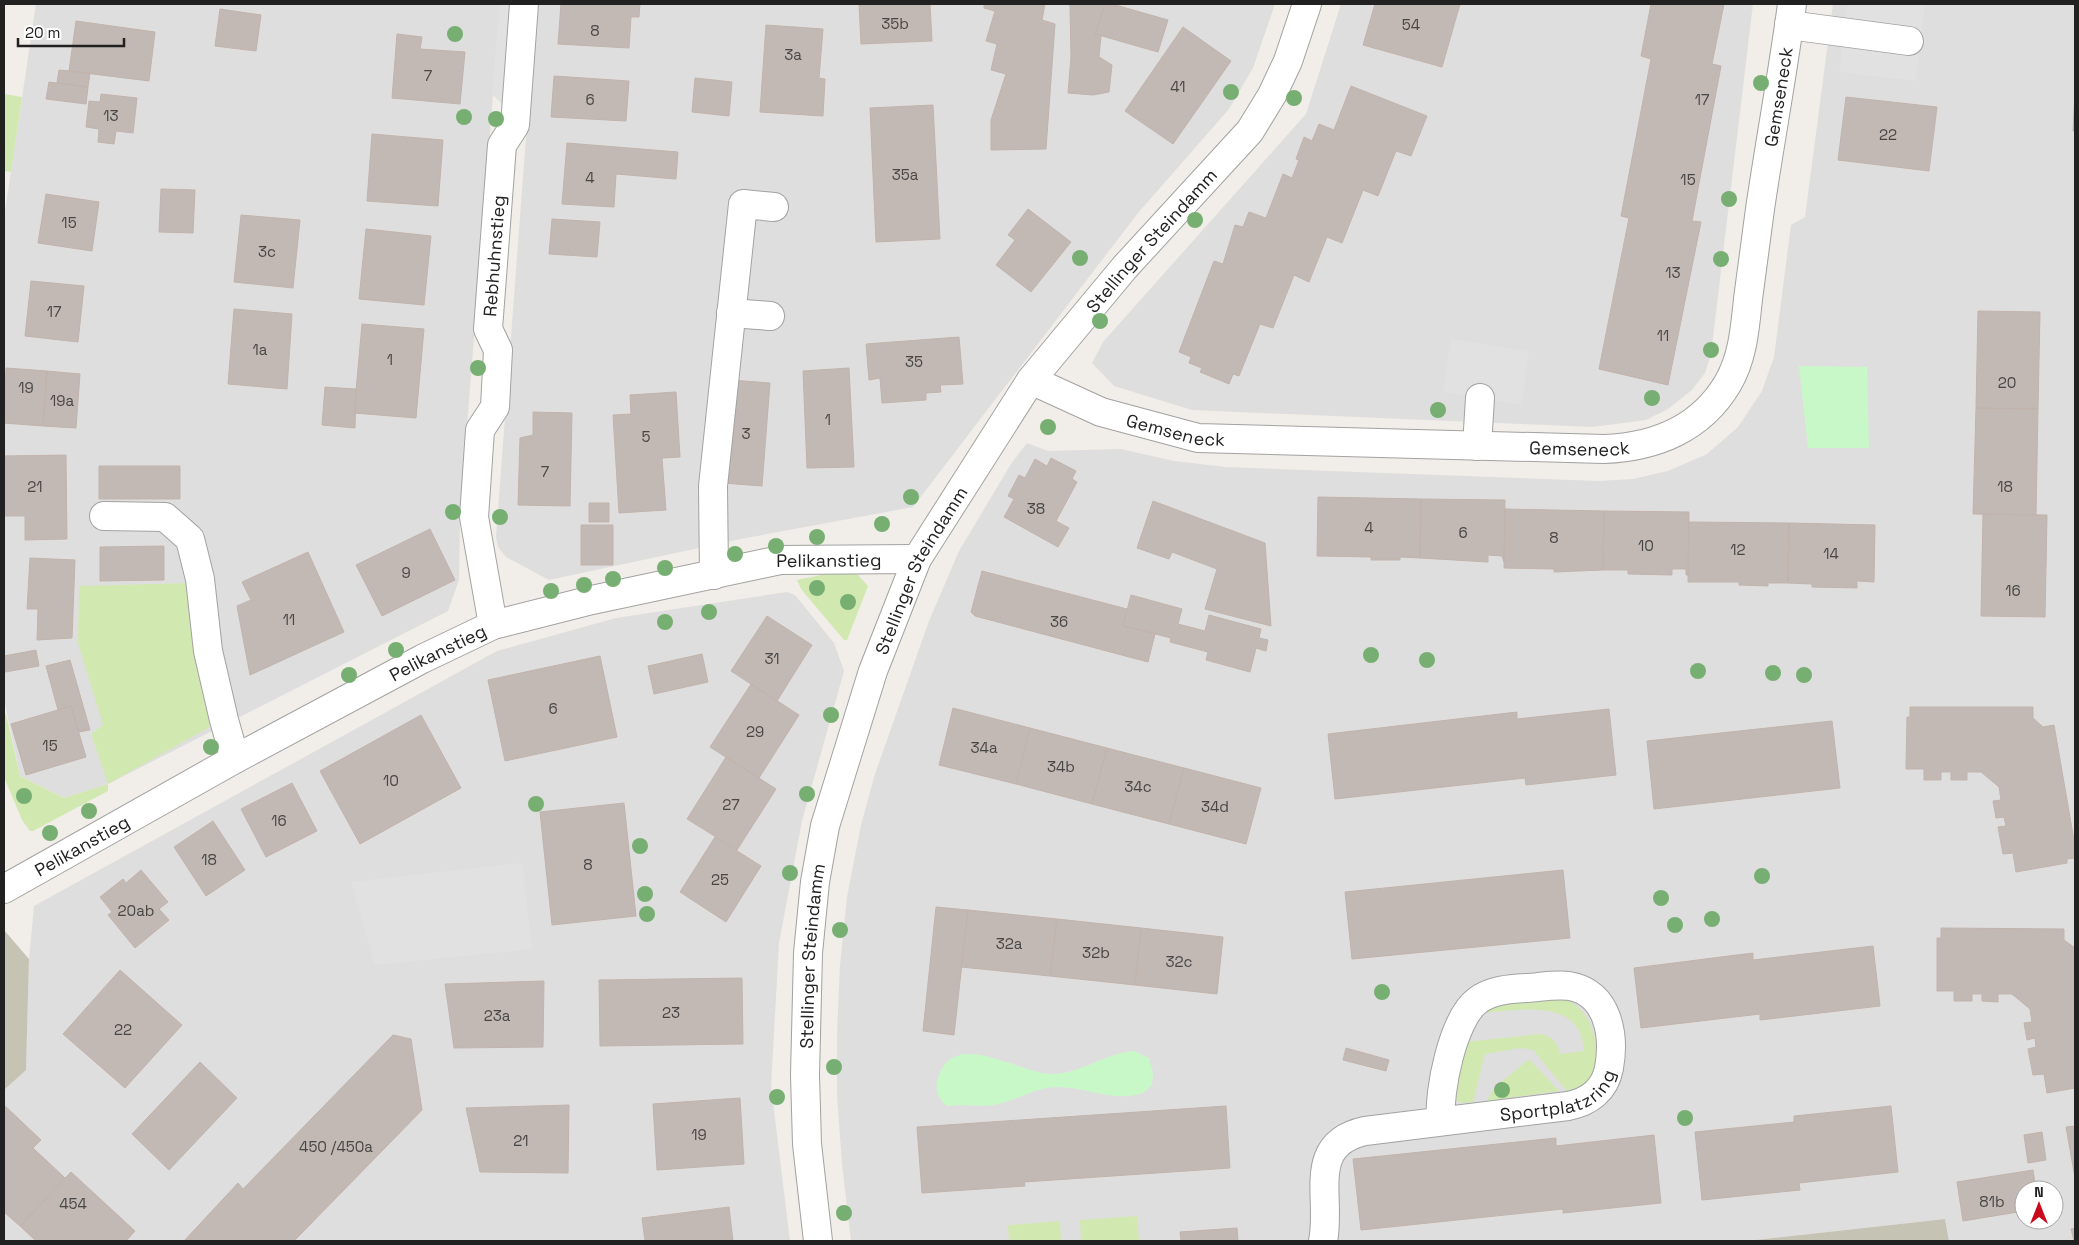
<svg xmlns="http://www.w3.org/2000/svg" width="2079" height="1245" viewBox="0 0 2079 1245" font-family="'Space Grotesk',sans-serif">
  <rect width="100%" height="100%" fill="#f1ede8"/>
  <path fill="#dfdede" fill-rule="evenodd" d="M36,4H500L460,516L459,580L448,611L108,784L64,798L20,776L4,699V218Z
    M536,4H1275L1253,68L1229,109L1138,213L913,507L741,539L549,580L506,557L498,547L496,537Z
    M1341,4H1753L1711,354L1705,373L1692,390L1668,409L1646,420L1592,427L1192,410L1114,386L1092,363L1103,342L1306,114Z
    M1833,4H2075V1241H1949L1945,1219L1746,1241H851L842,1164L837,1094V1034L840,965L847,897L861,825L875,774L929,621L959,551L1011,464L1027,443L1048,451L1121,449L1174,461L1226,467L1598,481L1633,479L1668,471L1707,454L1738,427L1762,391L1774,357L1791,225L1805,217ZM2024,1190H2054V1220H2024Z
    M787,592L795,595L834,643L844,671L802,821L779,943L771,1086L790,1241H4V1090L26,1069L29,959L34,906L497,651L616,618Z"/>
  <path fill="#c5c4b4" d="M4,930L29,959L26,1070L4,1090Z
    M1945,1219L1949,1241H1746Z"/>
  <path fill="#d2e8b1" d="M4,94L22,97L11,172L4,171Z
    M835,572L857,574L868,586L847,640H844L801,589L797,580Z
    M190,583L217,723L108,784V791L33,831H30L22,820L4,777V715L6,714L20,776L64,798L108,784L91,734L103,725L78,643L79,586Z
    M1564,998C1573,1002 1582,1009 1587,1018C1596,1033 1604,1067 1589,1081C1583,1086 1574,1088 1567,1091L1533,1050L1520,1048L1485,1054L1473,1102L1462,1103L1454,1100L1452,1089L1465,1042L1539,1034C1551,1035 1558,1042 1560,1054L1584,1051C1581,997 1520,1010 1484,1013L1483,1011L1500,1002Z
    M1528,1060L1531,1061L1559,1091L1487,1101L1494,1088Z
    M1137,1216L1139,1241H1081L1080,1220Z
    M1060,1221L1061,1241H1009L1008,1225Z"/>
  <path fill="#c9f8c8" d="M1799,366L1867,367L1869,448H1808Z
    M1134,1051L1149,1058L1153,1073L1152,1085C1149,1088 1144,1093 1140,1094C1112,1102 1083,1086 1056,1087C1034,1088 1014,1102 993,1105C977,1107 963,1104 947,1106C940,1100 935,1093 937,1083C949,1023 1019,1075 1053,1074C1082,1073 1106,1053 1134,1051Z"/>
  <path fill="#e1e1e1" d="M500,4H511L503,105L492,94Z
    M1847,4H1925L1916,81L1839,72Z
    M1451,339L1529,352L1521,405L1443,392Z
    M522,863L532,949L375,965L351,882Z"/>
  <path fill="#c2b9b5" stroke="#c2b3ab" d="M561,4H640L639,17H631L629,48L558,44Z
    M859,4H930L932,41L861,44Z
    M984,4H1045L1042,20L1055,24L1046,149L991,150V120L1006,74L991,70L997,44L986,41L995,11L984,8Z
    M1070,4H1105L1095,34L1101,36L1099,57L1112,65L1109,92L1093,95L1068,93L1071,57Z
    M1105,4H1112L1168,20L1158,52L1095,34Z
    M1375,4H1460L1442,67L1363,45Z
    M1651,4H1724L1712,64L1721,66L1692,221L1701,222L1668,385L1599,369L1629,218L1621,216L1651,59L1641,56Z
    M220,9L261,15L256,51L215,46Z
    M76,21L155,32L149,81L69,71Z
    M766,25L823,29L819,78L825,79L823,116L760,112Z
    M1183,27L1231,61L1173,144L1125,111Z
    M397,34L422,37L420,49L465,52L460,104L392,98Z
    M59,70L90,73L88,87L57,83Z
    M554,76L629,81L626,121L551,117Z
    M695,78L732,82L729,116L692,112Z
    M49,82L88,87L86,104L46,99Z
    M1351,86L1427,116L1411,156L1396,151L1378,196L1363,190L1342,243L1327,237L1309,282L1294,275L1273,328L1260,324L1239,376L1233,374L1229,384L1200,372L1202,368L1189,363L1191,357L1179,352L1214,261L1223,264L1235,225L1243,227L1249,212L1266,218L1283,174L1292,178L1299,160L1296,159L1304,137L1312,141L1319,124L1334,130Z
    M2075,93V131H2073Z
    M101,94L137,98L133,133L116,131L114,144L98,142L99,129L86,127L89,101L100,102Z
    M1846,97L1937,107L1929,171L1838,160Z
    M933,105L940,239L876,242L870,108Z
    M372,134L443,140L438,206L367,201Z
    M567,143L678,152L676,179L616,174L614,207L562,204Z
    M161,189L195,190L193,233L159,232Z
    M46,194L99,202L92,251L38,243Z
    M1028,209L1071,242L1031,292L996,265L1015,240L1008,235Z
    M241,215L300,220L293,288L234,282Z
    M552,219L600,222L597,257L549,254Z
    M366,229L431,236L424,305L359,299Z
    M31,281L84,286L78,342L25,336Z
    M234,309L292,314L287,389L228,384Z
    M1978,311L2040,312L2038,409L1976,408Z
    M362,324L424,329L416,418L354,413Z
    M959,337L963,384L940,385L941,392L926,393V400L882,403L880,378L869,380L866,344Z
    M6,368L47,371L43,426L4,423Z
    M849,368L854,467L807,468L803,371Z
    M47,371L80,374L76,428L43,426Z
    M731,380L770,383L762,486L723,483Z
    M325,387L356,389L355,428L322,425Z
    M676,392L680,457L662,458L666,510L619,513L613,415L631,414L630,395Z
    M1976,408L2038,409L2036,515L1973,514Z
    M533,412L572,413L570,506L518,505L520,438L533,435Z
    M66,455L67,539L25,540V516H4V456Z
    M1051,458L1076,471L1072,479L1077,482L1056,521L1069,528L1058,547L1004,517L1014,499L1008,496L1019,475L1025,478L1035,459L1047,466Z
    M99,466H180V499H99Z
    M1318,497L1421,499L1420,558L1400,557V560H1371V557L1317,556Z
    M1421,499L1505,500L1504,562L1502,556L1488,555V562L1420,558Z
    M1153,501L1265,543L1271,626L1205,609L1217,569L1172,552L1169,559L1137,548Z
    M589,503H609V522H589Z
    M1505,509L1604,511L1603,570L1554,572V569L1504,568Z
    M1604,511L1689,512L1688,575H1686V569H1672V575L1628,574V570H1603Z
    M1983,514L2047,515L2045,617L1981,616Z
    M1689,522L1789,523L1788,583H1768V586L1739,585V582H1688Z
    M1789,523L1875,525L1874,582L1857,581V588L1812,587V584L1788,583Z
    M581,525H613V565H581Z
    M430,529L455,580L382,616L356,565Z
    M164,546V580L100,581V547Z
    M308,552L344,632L250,675L237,606L251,600L242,582Z
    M30,558L75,560L72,638L37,640L38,609H27Z
    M982,571L1127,609L1123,626L1155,634L1148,662L975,616L971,612Z
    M1131,595L1182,609L1178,624L1205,631L1209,615L1261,629L1259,638L1268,640L1266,651L1256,648L1250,672L1206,660L1208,652L1170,642L1171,638L1123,626Z
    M767,616L812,645L777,701L731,671Z
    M36,650L39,666L5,672L4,656Z
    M702,654L708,682L654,694L648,666Z
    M600,656L617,737L505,761L488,680Z
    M70,660L90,730L79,732L71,706L58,710L46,666Z
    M751,684L799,715L759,778L710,747Z
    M71,706L86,757L26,775L11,724Z
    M1910,707H2033V718L2043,727L2054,725L2075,846V858L2067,859V863L2016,872L2013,853L2003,854L1998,827L2006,826L2004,817L1996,818L1993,801L2001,800L1999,787L1981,772H1967V780H1951V772H1941V780H1924V769H1906L1907,717H1910Z
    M953,708L1030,728L1016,784L939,765Z
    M1609,709L1616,775L1526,785L1525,778L1335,799L1328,734L1517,712V719Z
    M421,715L461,788L360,844L320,771Z
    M1832,721L1840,788L1654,809L1647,741Z
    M1030,728L1107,748L1092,804L1016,784Z
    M1107,748L1184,768L1169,824L1092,804Z
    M726,757L776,789L737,850L687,819Z
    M1184,768L1261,788L1246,844L1169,824Z
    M292,783L317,831L266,857L241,809Z
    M624,803L636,916L552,925L540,812Z
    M213,821L245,870L206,896L174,847Z
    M715,837L761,866L726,922L680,892Z
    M141,870L168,902L159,909L169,920L135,948L108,915L112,912L100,897L123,879L126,883Z
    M1563,870L1570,938L1352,959L1345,892Z
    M936,907L968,910L954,1035L923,1031Z
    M968,910L1057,919L1050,976L961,967Z
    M1057,919L1141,928L1135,985L1050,976Z
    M1141,928L1223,937L1217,994L1135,985Z
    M1941,928L2064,929V940L2075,948V1088L2047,1093L2044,1074L2033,1075L2028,1049L2036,1047L2035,1038L2027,1040L2024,1023L2032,1022L2030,1009L2012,994H1998V1002L1982,1001V994H1972V1001H1954V991H1937V938H1941Z
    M1873,946L1880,1006L1760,1020V1014L1641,1028L1634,968L1753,953V960Z
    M120,970L182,1025L125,1088L63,1034Z
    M742,978L743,1044L600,1046L599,980Z
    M544,981L543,1047L454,1048L445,984Z
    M393,1035L411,1039L422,1110L294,1241H184L238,1183L243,1189Z
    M1346,1048L1389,1060L1386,1071L1343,1060Z
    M200,1062L237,1098L169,1170L132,1134Z
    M740,1098L744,1164L657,1170L653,1104Z
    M4,1105L41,1140L33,1148L65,1178L20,1226L4,1212Z
    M569,1105L568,1173L480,1172L466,1108Z
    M1226,1106L1230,1168L1024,1182L1025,1186L922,1193L917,1127Z
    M1891,1106L1898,1172L1799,1183L1800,1190L1702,1200L1695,1132L1794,1122V1116Z
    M2075,1126V1178L2066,1127Z
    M2042,1132L2046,1160L2028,1163L2024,1135Z
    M1654,1135L1661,1203L1563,1213V1209L1361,1230L1353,1159L1556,1138V1146Z
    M2033,1170L2036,1190H2024V1211L1963,1221L1957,1182Z
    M71,1172L135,1231L126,1241H36L20,1226Z
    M729,1207L733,1241H645L642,1218Z
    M1237,1228L1238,1241H1181L1180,1232Z
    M2075,1228V1241H2074L2071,1229Z"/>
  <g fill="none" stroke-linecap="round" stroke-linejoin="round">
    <defs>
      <g id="minor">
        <path d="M1789,25L1909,41"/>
        <path d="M731,313L770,316"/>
        <path id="s1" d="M1031,380L1101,412L1198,438L1604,449C1655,447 1701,429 1728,383C1743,357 1745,328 1748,299C1752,269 1756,239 1760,209C1770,141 1783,72 1792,4"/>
        <path d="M1477,446L1480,398"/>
        <path d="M104,516L165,517L190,539L200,579L208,651L224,720L235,759"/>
        <path d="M714,575L713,486L743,204L774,207"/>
        <path id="s2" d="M493,625L474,517L480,430L495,407L498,350L488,329L502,145L515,125L524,4"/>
        <path id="s3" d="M4,889L235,759L422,659L493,625L592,600L780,560L917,559"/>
        <path id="s4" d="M818,1241L807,1144L805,1075L808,953L815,882L825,826L873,671L917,559L1031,380L1125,267L1250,131L1272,95L1288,61L1307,4"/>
        <path id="s5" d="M1323,1241C1332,1198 1305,1144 1365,1131L1568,1106C1589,1102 1605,1090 1609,1068C1615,1035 1608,992 1569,986C1556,984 1541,987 1527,988C1510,989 1491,990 1477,1001C1453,1019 1438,1092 1441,1121"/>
      </g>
    </defs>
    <use href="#minor" stroke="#a2a2a2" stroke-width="30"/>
    <use href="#minor" stroke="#fff" stroke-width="28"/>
  </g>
  <g fill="#77af72">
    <circle cx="455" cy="34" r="8"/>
    <circle cx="1761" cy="83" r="8"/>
    <circle cx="1231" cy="92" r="8"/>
    <circle cx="1294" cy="98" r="8"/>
    <circle cx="464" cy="117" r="8"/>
    <circle cx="496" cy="119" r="8"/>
    <circle cx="1729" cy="199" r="8"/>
    <circle cx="1195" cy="220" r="8"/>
    <circle cx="1080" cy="258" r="8"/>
    <circle cx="1721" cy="259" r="8"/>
    <circle cx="1100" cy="321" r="8"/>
    <circle cx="1711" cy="350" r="8"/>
    <circle cx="478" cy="368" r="8"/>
    <circle cx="1652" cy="398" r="8"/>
    <circle cx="1438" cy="410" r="8"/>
    <circle cx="1048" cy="427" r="8"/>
    <circle cx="911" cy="497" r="8"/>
    <circle cx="453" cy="512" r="8"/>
    <circle cx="500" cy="517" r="8"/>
    <circle cx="882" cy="524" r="8"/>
    <circle cx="817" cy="537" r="8"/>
    <circle cx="776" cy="546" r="8"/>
    <circle cx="735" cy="554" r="8"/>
    <circle cx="665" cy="568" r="8"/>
    <circle cx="613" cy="579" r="8"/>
    <circle cx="584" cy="585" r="8"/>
    <circle cx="817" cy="588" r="8"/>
    <circle cx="551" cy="591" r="8"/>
    <circle cx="848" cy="602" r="8"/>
    <circle cx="709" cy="612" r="8"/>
    <circle cx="665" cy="622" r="8"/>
    <circle cx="396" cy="650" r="8"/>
    <circle cx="1371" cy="655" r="8"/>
    <circle cx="1427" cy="660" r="8"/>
    <circle cx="1698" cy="671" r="8"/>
    <circle cx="1773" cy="673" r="8"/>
    <circle cx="349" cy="675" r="8"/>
    <circle cx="1804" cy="675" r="8"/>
    <circle cx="831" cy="715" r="8"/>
    <circle cx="211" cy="747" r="8"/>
    <circle cx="807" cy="794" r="8"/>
    <circle cx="24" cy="796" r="8"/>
    <circle cx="536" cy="804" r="8"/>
    <circle cx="89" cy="811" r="8"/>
    <circle cx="50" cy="833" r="8"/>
    <circle cx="640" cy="846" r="8"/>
    <circle cx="790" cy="873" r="8"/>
    <circle cx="1762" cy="876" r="8"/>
    <circle cx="645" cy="894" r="8"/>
    <circle cx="1661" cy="898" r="8"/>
    <circle cx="647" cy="914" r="8"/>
    <circle cx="1712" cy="919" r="8"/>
    <circle cx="1675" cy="925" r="8"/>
    <circle cx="840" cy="930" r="8"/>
    <circle cx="1382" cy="992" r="8"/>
    <circle cx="834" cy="1067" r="8"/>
    <circle cx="1502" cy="1090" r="8"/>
    <circle cx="777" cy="1097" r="8"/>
    <circle cx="1685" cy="1118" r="8"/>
    <circle cx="844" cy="1213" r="8"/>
  </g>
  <g text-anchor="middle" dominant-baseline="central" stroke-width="4" stroke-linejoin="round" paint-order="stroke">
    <g font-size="15" fill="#494746">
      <text x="895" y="23">35b</text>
      <text x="1411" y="24">54</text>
      <text x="595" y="30">8</text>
      <text x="793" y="54">3a</text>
      <text x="428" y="75">7</text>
      <text x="1178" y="86">41</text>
      <text x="590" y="99">6</text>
      <text x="1702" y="99">17</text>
      <text x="111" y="115">13</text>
      <text x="1888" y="134">22</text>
      <text x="905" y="174">35a</text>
      <text x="590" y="177">4</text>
      <text x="1688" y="179">15</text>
      <text x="69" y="222">15</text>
      <text x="267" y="251">3c</text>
      <text x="1673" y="272">13</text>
      <text x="54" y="311">17</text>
      <text x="1663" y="335">11</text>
      <text x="260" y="349">1a</text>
      <text x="390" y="359">1</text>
      <text x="914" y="361">35</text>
      <text x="2007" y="382">20</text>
      <text x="26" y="387">19</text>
      <text x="62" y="400">19a</text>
      <text x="828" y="419">1</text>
      <text x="746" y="433">3</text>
      <text x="646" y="436">5</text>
      <text x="545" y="471">7</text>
      <text x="35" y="486">21</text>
      <text x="2005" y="486">18</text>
      <text x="1036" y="508">38</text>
      <text x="1369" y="527">4</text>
      <text x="1463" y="532">6</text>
      <text x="1554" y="537">8</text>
      <text x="1646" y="545">10</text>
      <text x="1738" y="549">12</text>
      <text x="1831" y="553">14</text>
      <text x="406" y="572">9</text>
      <text x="2013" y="590">16</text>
      <text x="289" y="619">11</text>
      <text x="1059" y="621">36</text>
      <text x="772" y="658">31</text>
      <text x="553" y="708">6</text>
      <text x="755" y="731">29</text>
      <text x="50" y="745">15</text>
      <text x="984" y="747">34a</text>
      <text x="1061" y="766">34b</text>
      <text x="391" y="780">10</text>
      <text x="1138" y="786">34c</text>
      <text x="731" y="804">27</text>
      <text x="1215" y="806">34d</text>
      <text x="279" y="820">16</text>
      <text x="209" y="859">18</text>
      <text x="588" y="864">8</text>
      <text x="720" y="879">25</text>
      <text x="136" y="910">20ab</text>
      <text x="1009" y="943">32a</text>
      <text x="1096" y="952">32b</text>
      <text x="1179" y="961">32c</text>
      <text x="671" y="1012">23</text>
      <text x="497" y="1015">23a</text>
      <text x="123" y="1029">22</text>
      <text x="699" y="1134">19</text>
      <text x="521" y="1140">21</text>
      <text x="336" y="1146">450 /450a</text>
      <text x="1992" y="1201">81b</text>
      <text x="73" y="1203">454</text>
    </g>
    <g font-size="18" fill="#212121" stroke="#fff">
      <text stroke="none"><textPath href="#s1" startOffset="1022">Gemseneck</textPath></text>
      <text stroke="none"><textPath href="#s4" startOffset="1096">Stellinger Steindamm</textPath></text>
      <text stroke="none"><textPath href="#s2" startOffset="378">Rebhuhnstieg</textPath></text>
      <text stroke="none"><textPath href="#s1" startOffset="154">Gemseneck</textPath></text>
      <text stroke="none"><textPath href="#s1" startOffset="559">Gemseneck</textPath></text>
      <text stroke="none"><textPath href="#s3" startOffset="899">Pelikanstieg</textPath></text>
      <text stroke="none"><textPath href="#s4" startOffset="691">Stellinger Steindamm</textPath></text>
      <text stroke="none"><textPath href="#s3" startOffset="494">Pelikanstieg</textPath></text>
      <text stroke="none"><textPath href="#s3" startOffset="89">Pelikanstieg</textPath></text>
      <text stroke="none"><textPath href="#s4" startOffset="286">Stellinger Steindamm</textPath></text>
      <text stroke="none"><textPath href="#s5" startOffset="330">Sportplatzring</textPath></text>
    </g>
  </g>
  <rect width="2079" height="1245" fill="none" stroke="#212121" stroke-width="10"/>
  <g transform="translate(2039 1205)"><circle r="24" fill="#ffffff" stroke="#a6a6a6"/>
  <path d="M0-4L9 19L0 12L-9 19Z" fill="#c9091c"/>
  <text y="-8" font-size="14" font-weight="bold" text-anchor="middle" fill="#212121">N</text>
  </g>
  <path d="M18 38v8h106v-8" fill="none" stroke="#212121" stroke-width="2.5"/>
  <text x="25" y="38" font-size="15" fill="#212121" stroke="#ffffff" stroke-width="4" paint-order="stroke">20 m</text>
</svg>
